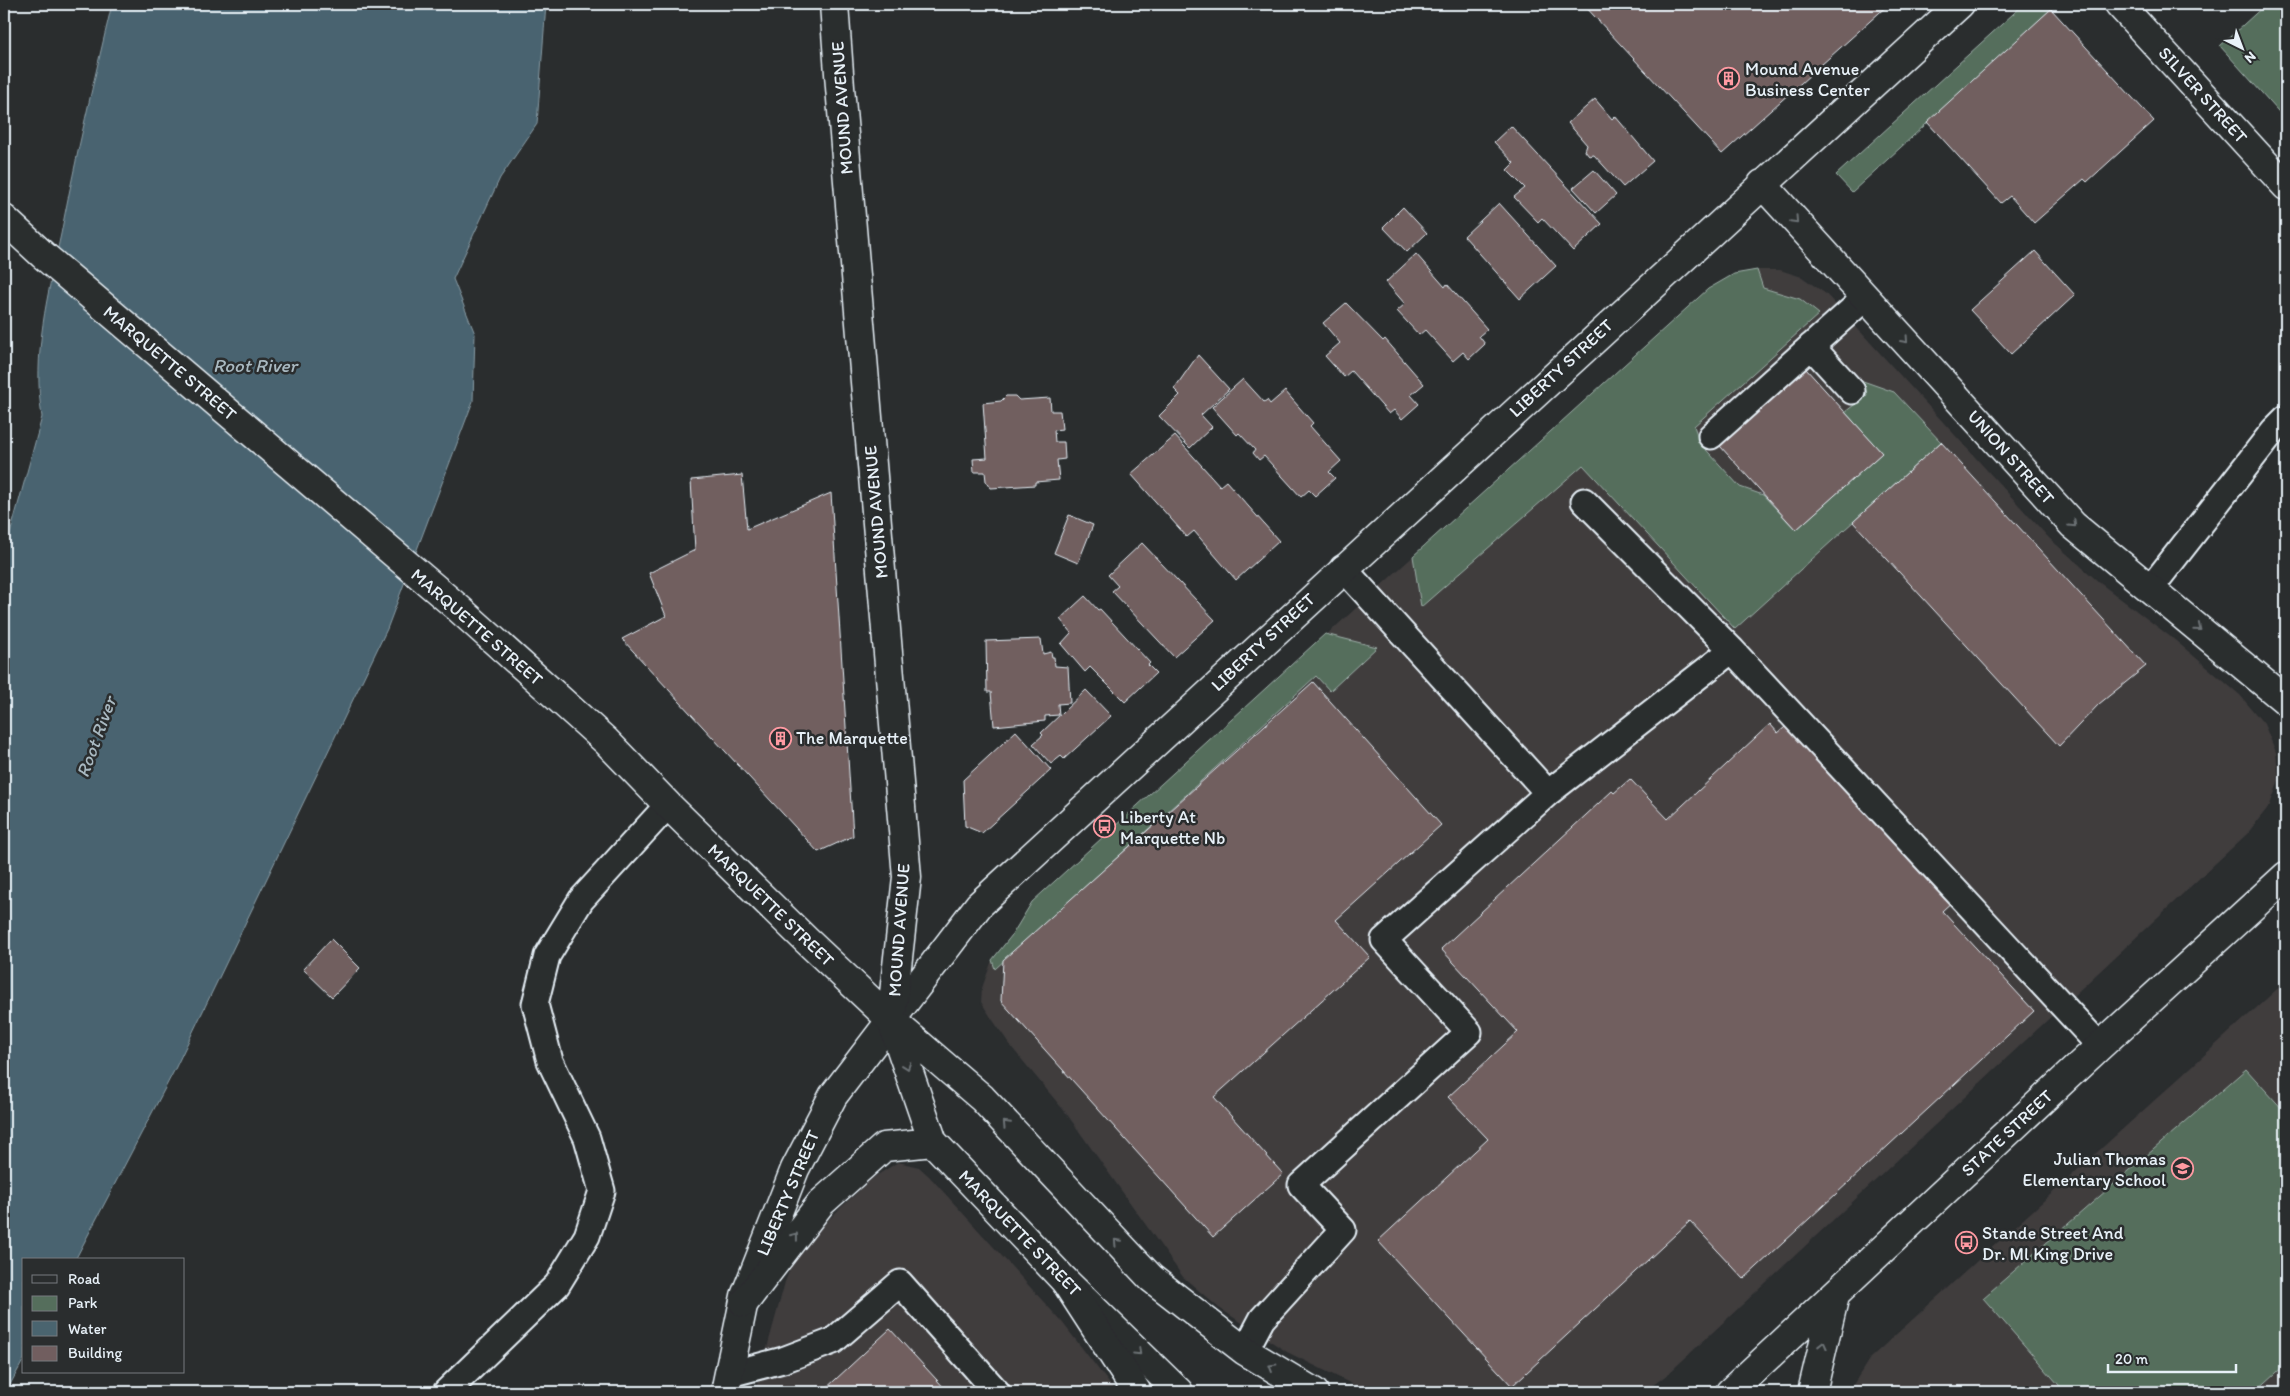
<svg xmlns="http://www.w3.org/2000/svg" width="2290" height="1396" viewBox="0 0 2290 1396" font-family="Itim,sans-serif">
  <rect width="100%" height="100%" fill="#2a2d2e"/>
  <filter id="ink" filterUnits="userSpaceOnUse"><feTurbulence type="fractalNoise" baseFrequency=".02" numOctaves="2"/><feDisplacementMap in="SourceGraphic" scale="10" xChannelSelector="R" yChannelSelector="G"/><feConvolveMatrix kernelMatrix="1 2 1 2 8 2 1 2 1" color-interpolation-filters="sRGB"/></filter>
  <g filter="url(#ink)">
    <path fill="#3f3c3d" d="M1757,270H1780L1802,277L1826,294L2049,538L2100,583L2176,641L2240,695L2264,724L2276,752L2279,780L2270,805L2247,834L1668,1374L1644,1392H1368L1287,1352L1219,1308L1183,1277L1066,1113L1013,1049L992,1019L981,1002L982,988L992,960L1012,935L1032,902L1708,289L1734,274Z
      M2286,981V1392H1851V1388L1870,1358Z
      M898,1162L919,1167L929,1176L1062,1322L1116,1392H755L785,1282L794,1258L808,1239L871,1179Z"/>
    <path fill="#556e5c" stroke="#9eb0aa" d="M2024,4H2057L1852,192L1836,175Z
      M2266,4H2286V120L2220,46Z
      M1757,270L1763,288L1800,299L1819,314L1694,426L1700,443L1740,487L1763,495L1796,530L1882,453L1845,412L1867,395L1863,381L1894,392L1941,442L1735,629L1583,465L1421,607L1413,556L1708,289L1734,274Z
      M1325,634L1377,647L1330,691L1316,676L995,969L992,960L1012,935L1032,902Z
      M2246,1069L2286,1113V1364L2255,1392H2065L1983,1298Z"/>
    <path fill="#4a646f" stroke="#899ca6" d="M112,4H546L537,124L500,178L453,279L475,334L473,401L387,629L175,1069L75,1260H24V1359L6,1392H4V556L42,417C32,355 48,294 61,234C76,156 94,80 112,4Z"/>
    <path fill="#715e5f" stroke="#e8f1f8" d="M1583,4H1889L1722,154Z
      M2051,9L2154,121L2087,182L2084,179L2034,223L2010,196L2001,203L1927,122Z
      M1595,99L1612,119L1615,116L1653,161L1623,187L1594,155L1589,156L1585,151L1587,145L1568,123Z
      M1511,126L1602,224L1573,251L1542,218L1538,222L1514,197L1525,188L1507,170L1514,163L1494,142Z
      M1594,170L1616,195L1596,213L1573,188Z
      M1499,203L1556,266L1520,299L1464,236Z
      M1403,207L1427,233L1407,252L1383,227Z
      M2035,251L2075,295L2011,354L1970,310Z
      M1416,254L1445,287L1447,284L1487,329L1479,336L1485,344L1469,359L1463,352L1453,361L1425,330L1419,335L1397,311L1405,304L1386,282Z
      M1346,303L1383,341L1385,339L1424,384L1411,395L1419,404L1402,419L1394,410L1389,414L1351,371L1344,377L1325,356L1340,343L1323,323Z
      M1198,355L1229,389L1201,415L1212,427L1190,448L1159,416L1180,395L1174,389Z
      M1806,369L1882,453L1796,530L1720,446Z
      M1243,379L1264,402L1267,400L1270,404L1285,391L1313,423L1310,426L1341,461L1329,472L1335,478L1315,496L1309,490L1301,497L1264,456L1259,460L1253,453L1255,450L1239,433L1237,435L1212,407Z
      M1006,396H1015L1019,400L1050,398L1051,411H1060L1062,429L1054,430L1055,442H1064L1065,459L1057,460L1059,480L1035,482V485L991,488L986,481L985,472H974L973,459L987,458L983,403L1001,401Z
      M1175,436L1220,486L1226,481L1279,541L1236,580L1194,531L1187,537L1131,474Z
      M1941,442L2146,666L2099,704L2059,746L1853,522Z
      M742,475L747,529L831,493L853,836L818,852L622,639L666,616L649,573L695,550L691,480Z
      M1069,515L1093,525L1078,563L1054,553Z
      M1142,543L1215,620L1174,657L1112,591L1118,586L1108,575Z
      M1085,596L1098,610L1100,609L1150,663L1148,665L1156,673L1125,702L1090,667L1085,672L1061,644L1071,633L1060,619Z
      M1041,639L1043,654L1051,652L1052,657H1054L1055,666L1068,667L1070,703L1058,704L1059,715L1045,716V721L994,726L991,692H987L986,641Z
      M1313,682L1441,825L1336,920L1370,957L1214,1097L1283,1174L1213,1237L1001,1001L1003,960Z
      M1086,690L1111,716L1064,759L1061,756L1051,764L1033,744L1043,735L1041,733Z
      M1791,722L1955,899L1942,911L2034,1011L1744,1279L1690,1221L1512,1386L1378,1241L1488,1139L1448,1097L1518,1032L1441,949L1612,791L1614,793L1630,779L1668,819L1770,724L1778,733Z
      M1016,731L1051,770L982,833L965,826L963,780Z
      M331,939L360,968L332,997L303,969Z
      M890,1329L948,1392H822Z"/>
    <g fill="none" stroke-linecap="round" stroke-linejoin="round">
      <defs>
        <path id="service" d="M1811,346L1852,391
          M1711,436L1866,297
          M1584,501L1732,650L2100,1046
          M1343,568L1548,793
          M2150,589L2274,430L2286,418
          M1245,1351L1262,1319L1343,1230L1301,1185L1469,1032L1384,940L1548,793L1732,650
          M730,1374L783,1360L833,1341L900,1283L997,1392
          M446,1392L557,1285L587,1236L602,1191L587,1138L550,1061L535,1004L547,956L581,900L668,805"/>
        <path id="minor" d="M2119,4L2286,186
          M1762,184L2073,525L2286,701
          M725,1392L745,1296L795,1169L833,1096L979,905L1960,4"/>
        <path id="tertiary" d="M834,4L840,87L907,877L891,1020L933,1142L1065,1281L1179,1392
          M4,219L43,255L457,607L606,741L668,805L806,940L891,1020L982,1098L1151,1278L1245,1351L1314,1392
          M744,1303L821,1203L884,1147L933,1142"/>
        <path id="primary" d="M1065,1281L1137,1392
          M1730,1392L2100,1046L2286,876
          M1812,1392L1835,1295"/>
      </defs>
      <use href="#service" stroke="#e8f1f8" stroke-width="29"/>
      <use href="#minor" stroke="#e8f1f8" stroke-width="31"/>
      <use href="#tertiary" stroke="#e8f1f8" stroke-width="31"/>
      <use href="#primary" stroke="#e8f1f8" stroke-width="31"/>
      <use href="#service" stroke="#2a2d2e" stroke-width="25"/>
      <use href="#minor" stroke="#2a2d2e" stroke-width="28"/>
      <use href="#tertiary" stroke="#2a2d2e" stroke-width="28"/>
      <use href="#primary" stroke="#2a2d2e" stroke-width="28"/>
    </g>
    <defs><path id="oneway-chevron" d="M-2-3.5L2.5 0L-2 3.5" fill="none" stroke-width="1.6" stroke-linecap="round" stroke-linejoin="round" transform="scale(1.25)"/></defs>
    <g stroke="#6c7275">
      <use href="#oneway-chevron" transform="translate(1795 220) rotate(47)"/>
      <use href="#oneway-chevron" transform="translate(1905 340) rotate(48)"/>
      <use href="#oneway-chevron" transform="translate(2073 524) rotate(44)"/>
      <use href="#oneway-chevron" transform="translate(2198 628) rotate(39)"/>
      <use href="#oneway-chevron" transform="translate(907 1066) rotate(71)"/>
      <use href="#oneway-chevron" transform="translate(1006 1124) rotate(-133)"/>
      <use href="#oneway-chevron" transform="translate(795 1236) rotate(-52)"/>
      <use href="#oneway-chevron" transform="translate(1117 1242) rotate(-133)"/>
      <use href="#oneway-chevron" transform="translate(1823 1345) rotate(-76)"/>
      <use href="#oneway-chevron" transform="translate(1138 1352) rotate(44)"/>
      <use href="#oneway-chevron" transform="translate(1272 1367) rotate(-149)"/>
    </g>
  </g>
  <defs>
    <symbol id="building-ring" viewBox="-11 -11 22 22"><circle r="9.5" fill="#2a2d2e" stroke="#ff9aa2" stroke-width="1.5"/><path d="M-4-6H4V6H1V3H-1V6H-4ZM-2.5-4.3h1.7v1.8h-1.7ZM.8-4.3h1.7v1.8H.8ZM-2.5-1h1.7V.8h-1.7ZM.8-1h1.7V.8H.8Z" fill="#ff9aa2"/></symbol>
    <symbol id="bus-ring" viewBox="-11 -11 22 22"><circle r="9.5" fill="#2a2d2e" stroke="#ff9aa2" stroke-width="1.5"/><path d="M-5-6H5V4H4V6H2V4H-2V6H-4V4H-5ZM-3.5-4V0h7V-4ZM-3.5 1.2v1.5H-2V1.2ZM2 1.2v1.5H3.5V1.2Z" fill="#ff9aa2"/></symbol>
    <symbol id="school-ring" viewBox="-11 -11 22 22"><circle r="9.5" fill="#2a2d2e" stroke="#ff9aa2" stroke-width="1.5"/><path d="M0-5L7-2L0 1L-7-2ZM-4 1L0 2.5L4 1V4Q0 6-4 4Z" fill="#ff9aa2"/></symbol>
  </defs>
  <g fill-rule="evenodd">
    <use href="#building-ring" x="1716" y="66" width="25" height="25"/>
    <use href="#building-ring" x="768" y="726" width="25" height="25"/>
    <use href="#bus-ring" x="1092" y="814" width="25" height="25"/>
    <use href="#school-ring" x="2170" y="1156" width="25" height="25"/>
    <use href="#bus-ring" x="1954" y="1230" width="25" height="25"/>
  </g>
  <g text-anchor="middle" dominant-baseline="central" stroke-width="5" stroke-linejoin="round" paint-order="stroke">
    <g font-size="18" fill="#e8f1f8" stroke="#2a2d2e" text-anchor="start">
      <text x="1745" y="69">Mound Avenue<tspan x="1745" dy="21">Business Center</tspan></text>
      <text x="796" y="738">The Marquette</text>
      <text x="1120" y="817">Liberty At<tspan x="1120" dy="21">Marquette Nb</tspan></text>
      <text x="2166" y="1159" text-anchor="end">Julian Thomas<tspan x="2166" dy="21">Elementary School</tspan></text>
      <text x="1982" y="1233">Stande Street And<tspan x="1982" dy="21">Dr. Ml King Drive</tspan></text>
    </g>
    <g font-size="18" fill="#e8f1f8" stroke="#2a2d2e">
      <text transform="translate(2203 95) rotate(48)">SILVER STREET</text>
      <text transform="translate(842 108) rotate(-94)">MOUND AVENUE</text>
      <text transform="translate(170 363) rotate(40)">MARQUETTE STREET</text>
      <text transform="translate(1561 368) rotate(-43)">LIBERTY STREET</text>
      <text transform="translate(2011 457) rotate(48)">UNION STREET</text>
      <text transform="translate(876 512) rotate(-95)">MOUND AVENUE</text>
      <text transform="translate(477 627) rotate(41)">MARQUETTE STREET</text>
      <text transform="translate(1263 642) rotate(-43)">LIBERTY STREET</text>
      <text transform="translate(771 905) rotate(44)">MARQUETTE STREET</text>
      <text transform="translate(899 930) rotate(-86)">MOUND AVENUE</text>
      <text transform="translate(2007 1133) rotate(-43)">STATE STREET</text>
      <text transform="translate(788 1193) rotate(-67)">LIBERTY STREET</text>
      <text transform="translate(1020 1233) rotate(46)">MARQUETTE STREET</text>
    </g>
    <g font-size="19" font-style="italic" fill="#a9b9c1" stroke="#2a2d2e">
      <text x="255" y="365">Root River</text>
      <text transform="translate(96 737) rotate(-70)">Root River</text>
    </g>
  </g>
  <rect width="2290" height="1396" fill="none" stroke="#2a2d2e" stroke-width="20"/>
  <rect x="10" y="10" width="2270" height="1376" fill="none" stroke="#e8f1f8" stroke-width="2" filter="url(#ink)"/>
  <rect x="22" y="1258" width="162" height="115" fill="#2a2d2e" stroke="#767b7f"/>
  <rect x="32" y="1275" width="25" height="8" fill="#2a2d2e" stroke="#767b7f"/>
  <text x="68" y="1284" font-size="15" fill="#e8f1f8">Road</text>
  <rect x="32" y="1296" width="25" height="15" fill="#556e5c" stroke="#767b7f"/>
  <text x="68" y="1308" font-size="15" fill="#e8f1f8">Park</text>
  <rect x="32" y="1321" width="25" height="15" fill="#4a646f" stroke="#767b7f"/>
  <text x="68" y="1334" font-size="15" fill="#e8f1f8">Water</text>
  <rect x="32" y="1346" width="25" height="15" fill="#715e5f" stroke="#767b7f"/>
  <text x="68" y="1358" font-size="15" fill="#e8f1f8">Building</text>
  <g transform="translate(2242 48) rotate(138)" stroke="#2a2d2e" stroke-width="4" paint-order="stroke">
  <path d="M0-4L9 19L0 12L-9 19Z" fill="#e8f1f8"/>
  <text y="-8" font-size="14" font-weight="bold" text-anchor="middle" fill="#e8f1f8">N</text>
  </g>
  <path d="M2108 1364v8h128v-8" fill="none" stroke="#e8f1f8" stroke-width="2.5"/>
  <text x="2115" y="1364" font-size="15" fill="#e8f1f8" stroke="#2a2d2e" stroke-width="4" paint-order="stroke">20 m</text>
</svg>
